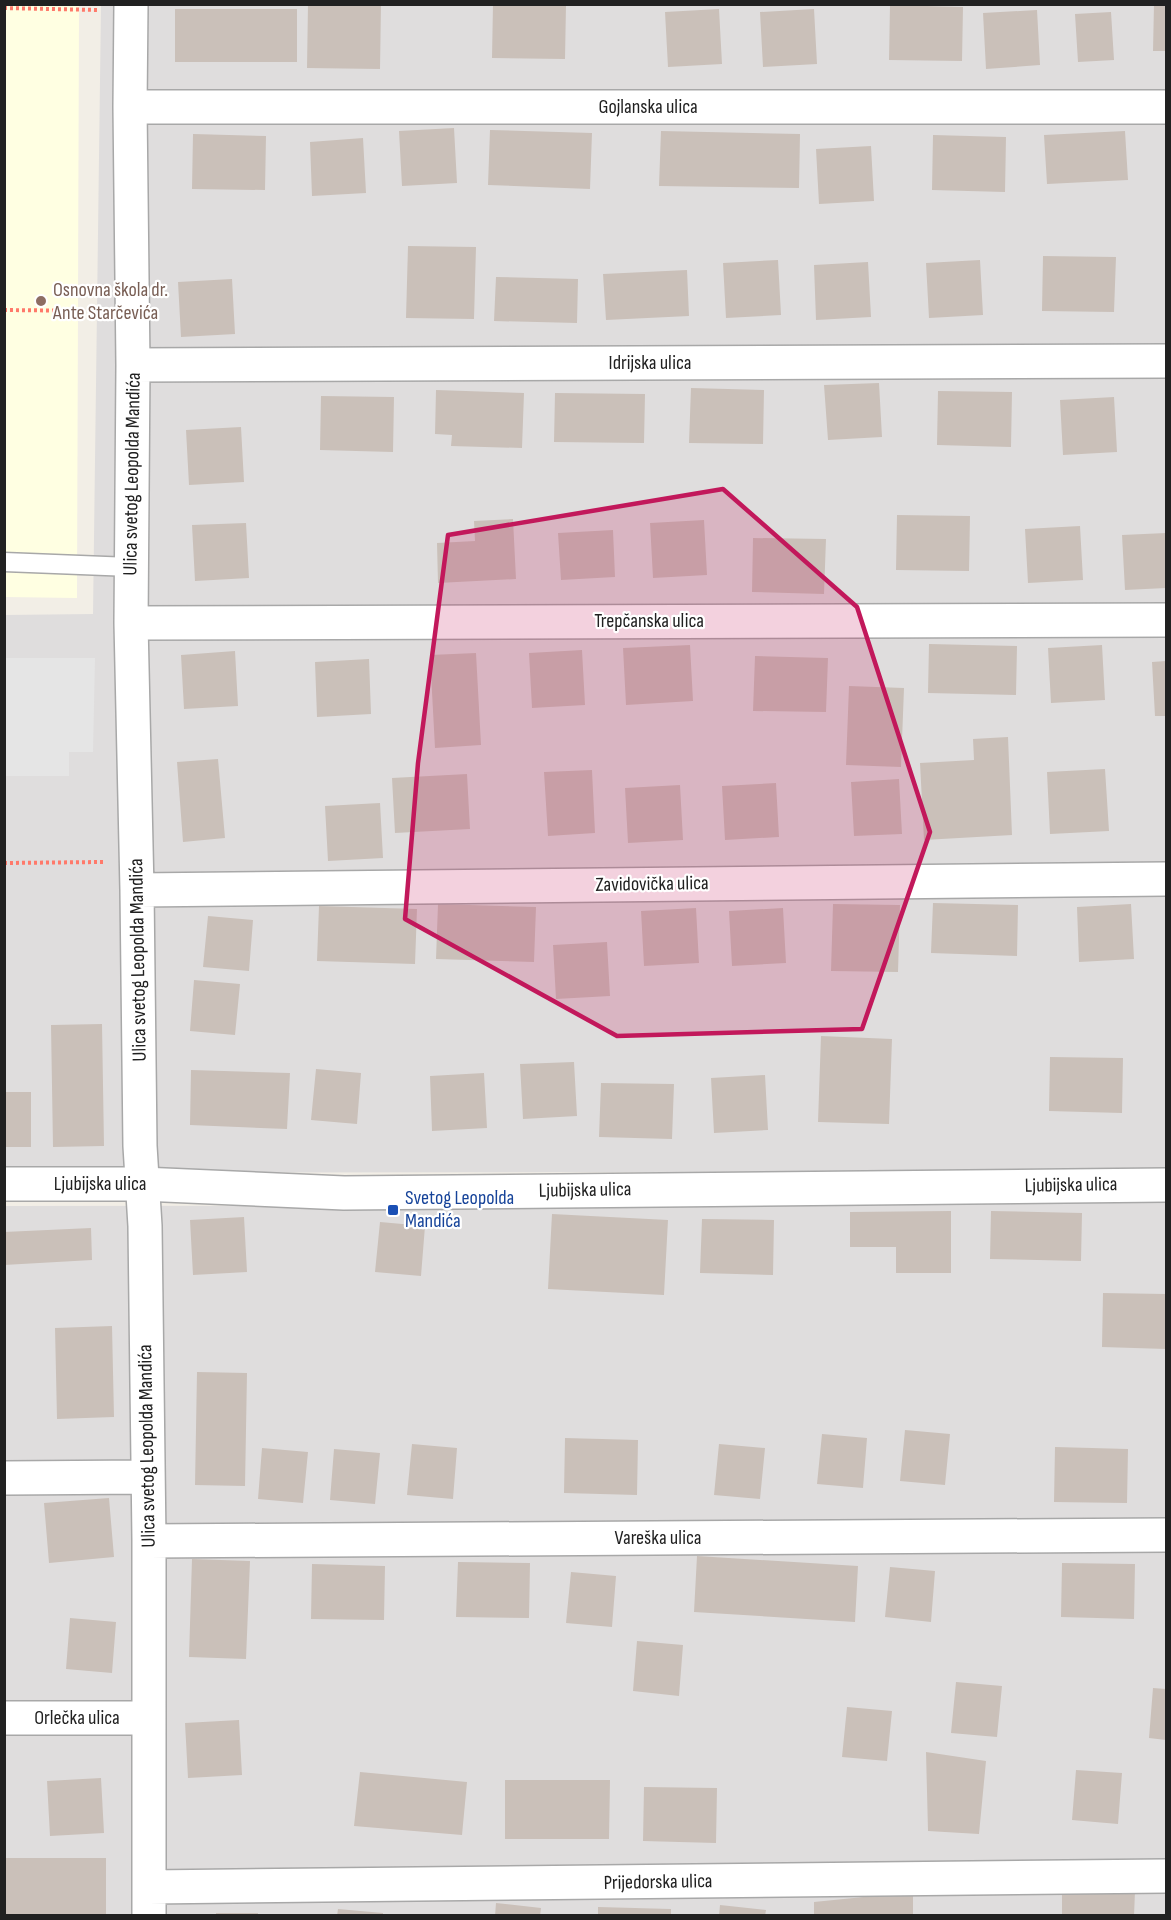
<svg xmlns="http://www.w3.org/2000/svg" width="1171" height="1920" viewBox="0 0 1171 1920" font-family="'Sofia Sans Condensed',sans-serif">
  <rect width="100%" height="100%" fill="#f2eee6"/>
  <path fill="#dfdddd" d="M101,5H1166V1171L5,1173L4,615L93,614Z
    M1166,1202V1915H5L4,1206L861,1205Z"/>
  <path fill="#ffffe2" d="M5,5H79L77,598L5,597Z"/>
  <path fill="#e5e5e5" d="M5,658H95L93,752H69V776H5Z"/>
  <path fill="#cac0b9" d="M308,4H381L380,69L307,68Z
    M493,4L566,5L565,59L492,58Z
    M1154,4H1166V51H1153Z
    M890,5L963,7L962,61L889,60Z
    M175,9H297V62H175Z
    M719,9L722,64L668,67L665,12Z
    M814,9L817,64L763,67L760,12Z
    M1037,10L1040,65L986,69L983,13Z
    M1111,12L1114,60L1078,62L1075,14Z
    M454,128L457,183L402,186L399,131Z
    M490,130L592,133L590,189L488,185Z
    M661,131L800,134L799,188L659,186Z
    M1125,131L1128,180L1047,184L1044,135Z
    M193,134L266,136L265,190L192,189Z
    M933,135L1006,137L1005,192L932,190Z
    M363,138L366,193L312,196L310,142Z
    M871,146L874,201L819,204L816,149Z
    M408,246L476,247L474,319L406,318Z
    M1043,256L1116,257L1114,312L1042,311Z
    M778,260L781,315L726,318L723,263Z
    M980,260L983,315L929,318L926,263Z
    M868,262L871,317L816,320L814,265Z
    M687,270L689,316L606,320L603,274Z
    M496,277L578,279L577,323L494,321Z
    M232,279L235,334L181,337L178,282Z
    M879,383L882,437L828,440L824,385Z
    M691,388L764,390L763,444L689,443Z
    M436,390L524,393L522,448L451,446L452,435L435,434Z
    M938,391L1012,392L1011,447L937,445Z
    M555,393L645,394L644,443L554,442Z
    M321,396L394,397L393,452L320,450Z
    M1114,397L1117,452L1063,455L1060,400Z
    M241,427L244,482L189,485L186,430Z
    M897,515L970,516L969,571L896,570Z
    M513,519L516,579L438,583L437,543L475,541L474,521Z
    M704,520L707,575L653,578L650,523Z
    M246,523L249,578L195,581L192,525Z
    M1080,526L1083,580L1028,583L1025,529Z
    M613,530L615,577L561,580L558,533Z
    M1166,533V588L1125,590L1122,535Z
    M753,538L826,539L824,594L752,592Z
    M929,644L1017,646L1016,695L928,693Z
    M690,645L693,701L626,705L623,648Z
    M1102,645L1105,700L1051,703L1048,648Z
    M582,650L585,705L532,708L529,653Z
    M235,651L238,706L184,709L181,655Z
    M476,653L481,745L435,748L430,655Z
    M755,656L828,658L826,712L753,711Z
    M369,659L371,714L317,717L315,662Z
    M1166,661V716H1155L1152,662Z
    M849,686L904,688L901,767L846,765Z
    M1008,737L1012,835L924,840L920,763L974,760L973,739Z
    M218,759L225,838L183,842L177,762Z
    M1105,769L1109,831L1050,834L1047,772Z
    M592,770L595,833L548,836L544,772Z
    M467,774L470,829L395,833L392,778Z
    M899,779L902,834L854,836L851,782Z
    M776,783L779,837L725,840L722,786Z
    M680,785L683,840L628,843L625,788Z
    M380,803L383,858L328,861L325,806Z
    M933,903L1018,905L1017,956L931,953Z
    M438,904L536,907L534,962L436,959Z
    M833,904L900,905L898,972L831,971Z
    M1131,904L1134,959L1079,962L1077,907Z
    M319,906L417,909L415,964L317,961Z
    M696,908L699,963L644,966L641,911Z
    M783,908L786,963L732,966L729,911Z
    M208,916L253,920L249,971L203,967Z
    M607,942L610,996L556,999L553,945Z
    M194,980L240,984L235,1035L190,1031Z
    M102,1024L104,1146L53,1147L51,1025Z
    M821,1036L892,1039L889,1124L818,1122Z
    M1050,1057L1123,1058L1122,1113L1049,1111Z
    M574,1062L577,1116L523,1119L520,1064Z
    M316,1069L361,1073L357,1124L311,1120Z
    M191,1070L290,1073L287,1129L190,1125Z
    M484,1073L487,1128L432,1131L430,1076Z
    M765,1075L768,1130L714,1133L711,1078Z
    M601,1083L674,1084L672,1139L599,1137Z
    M4,1092H31V1147H4Z
    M951,1211V1273H896V1247H850V1212Z
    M991,1211L1082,1213L1081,1261L990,1259Z
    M552,1214L668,1220L664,1295L548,1289Z
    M244,1217L247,1272L193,1275L190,1220Z
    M702,1219L774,1220L773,1275L700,1273Z
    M380,1222L425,1226L421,1276L375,1272Z
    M91,1228L92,1260L4,1265V1232Z
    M1103,1293L1166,1294V1349L1102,1347Z
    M112,1326L114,1417L57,1419L55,1328Z
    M197,1372L247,1373L245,1486L195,1485Z
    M905,1430L950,1434L945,1485L900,1481Z
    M822,1434L867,1438L863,1488L817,1484Z
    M565,1438L638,1440L637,1495L564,1493Z
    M412,1444L457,1448L453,1499L407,1495Z
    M719,1444L765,1448L760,1499L714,1495Z
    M1055,1447L1128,1449L1127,1503L1054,1502Z
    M262,1448L308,1452L303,1503L258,1499Z
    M334,1449L380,1453L375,1504L330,1500Z
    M109,1498L114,1557L49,1563L44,1503Z
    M697,1556L858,1566L855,1622L694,1612Z
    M192,1559L250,1561L246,1659L189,1657Z
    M458,1562L530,1563L529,1618L456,1617Z
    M1062,1563L1135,1564L1134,1619L1061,1617Z
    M312,1564L385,1566L384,1620L311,1619Z
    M890,1567L935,1571L931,1622L885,1617Z
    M571,1572L616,1576L612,1627L566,1623Z
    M70,1618L116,1622L112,1673L66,1669Z
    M637,1641L683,1645L679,1696L633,1691Z
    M956,1682L1002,1686L997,1737L951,1733Z
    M1153,1688L1166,1689V1740L1149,1738Z
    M847,1707L892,1711L887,1761L842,1757Z
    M239,1720L242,1775L188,1778L185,1723Z
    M926,1752L986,1761L979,1834L928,1831Z
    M1076,1770L1122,1773L1118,1824L1072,1820Z
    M360,1772L467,1782L462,1835L354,1826Z
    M101,1778L104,1833L50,1836L47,1781Z
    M505,1780H610L609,1839H505Z
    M644,1787L717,1788L716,1843L643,1841Z
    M4,1858H106V1915L4,1914Z
    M1062,1890L1135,1891L1134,1916H1062Z
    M913,1892V1916H814V1902Z
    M496,1903L541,1908L540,1916H495Z
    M720,1905L766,1910L765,1916H719Z
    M598,1907L671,1909V1916H598Z
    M338,1909L383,1913V1916H337Z
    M216,1913H258V1916H216Z"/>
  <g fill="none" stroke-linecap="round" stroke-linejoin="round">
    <defs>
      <path id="service" d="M4,562L131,567"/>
      <path id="minor" d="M131,4L130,107L133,365L131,623L137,890L140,1146L145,1226L149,1541V1916
        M130,107H1166
        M133,365L1166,361
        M131,623L1166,620
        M137,890L1166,879
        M4,1478L147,1477
        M149,1541L1166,1535
        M4,1718H149
        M149,1887L1166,1876"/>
      <path id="tertiary" d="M4,1184H142L344,1193L1166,1185"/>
    </defs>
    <use href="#service" stroke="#a8a8a8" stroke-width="21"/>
    <use href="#minor" stroke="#a8a8a8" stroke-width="36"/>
    <use href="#tertiary" stroke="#a8a8a8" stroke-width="36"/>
    <path stroke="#ff796a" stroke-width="4" stroke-dasharray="3 3" stroke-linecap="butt" d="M4,8L97,10
      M4,310L100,311
      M4,863L103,862"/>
    <use href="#service" stroke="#fff" stroke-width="18"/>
    <use href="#minor" stroke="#fff" stroke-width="33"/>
    <use href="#tertiary" stroke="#fff" stroke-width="33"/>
  </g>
  <path fill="#c2185b" fill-opacity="0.2" stroke="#c2185b" stroke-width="4.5" stroke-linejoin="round" d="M723,489L857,607L930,832L862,1029L617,1036L405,919L418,763L448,535Z"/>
  <circle fill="#8d6e63" stroke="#fff" stroke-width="2" cx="41" cy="301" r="6"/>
  <rect fill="#1a4fb4" stroke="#fff" stroke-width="2" x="387" y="1204" width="12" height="12" rx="3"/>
  <g text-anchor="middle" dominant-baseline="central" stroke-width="4.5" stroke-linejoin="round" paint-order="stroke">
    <g font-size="20" fill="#212121" stroke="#fff">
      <text x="648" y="107">Gojlanska ulica</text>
      <text x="650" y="363">Idrijska ulica</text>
      <text transform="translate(132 474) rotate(-89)">Ulica svetog Leopolda Mandića</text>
      <text x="649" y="621">Trepčanska ulica</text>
      <text transform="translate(652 884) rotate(-1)">Zavidovička ulica</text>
      <text transform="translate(138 960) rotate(-91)">Ulica svetog Leopolda Mandića</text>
      <text x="100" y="1184">Ljubijska ulica</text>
      <text transform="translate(1071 1185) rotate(-1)">Ljubijska ulica</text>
      <text transform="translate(585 1190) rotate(-1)">Ljubijska ulica</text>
      <text transform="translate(147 1446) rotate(-91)">Ulica svetog Leopolda Mandića</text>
      <text x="658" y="1538">Vareška ulica</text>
      <text x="77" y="1718">Orlečka ulica</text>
      <text transform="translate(658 1882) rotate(-1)">Prijedorska ulica</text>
    </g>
    <g font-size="20" fill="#785e54" stroke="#fff" text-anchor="start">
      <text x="53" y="290">Osnovna škola dr.<tspan x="53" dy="23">Ante Starčevića</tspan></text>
    </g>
    <g font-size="20" fill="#164399" stroke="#fff" text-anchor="start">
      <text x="405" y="1198">Svetog Leopolda<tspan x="405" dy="23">Mandića</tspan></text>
    </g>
  </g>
  <rect width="1171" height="1920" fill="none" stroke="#212121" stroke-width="12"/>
</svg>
